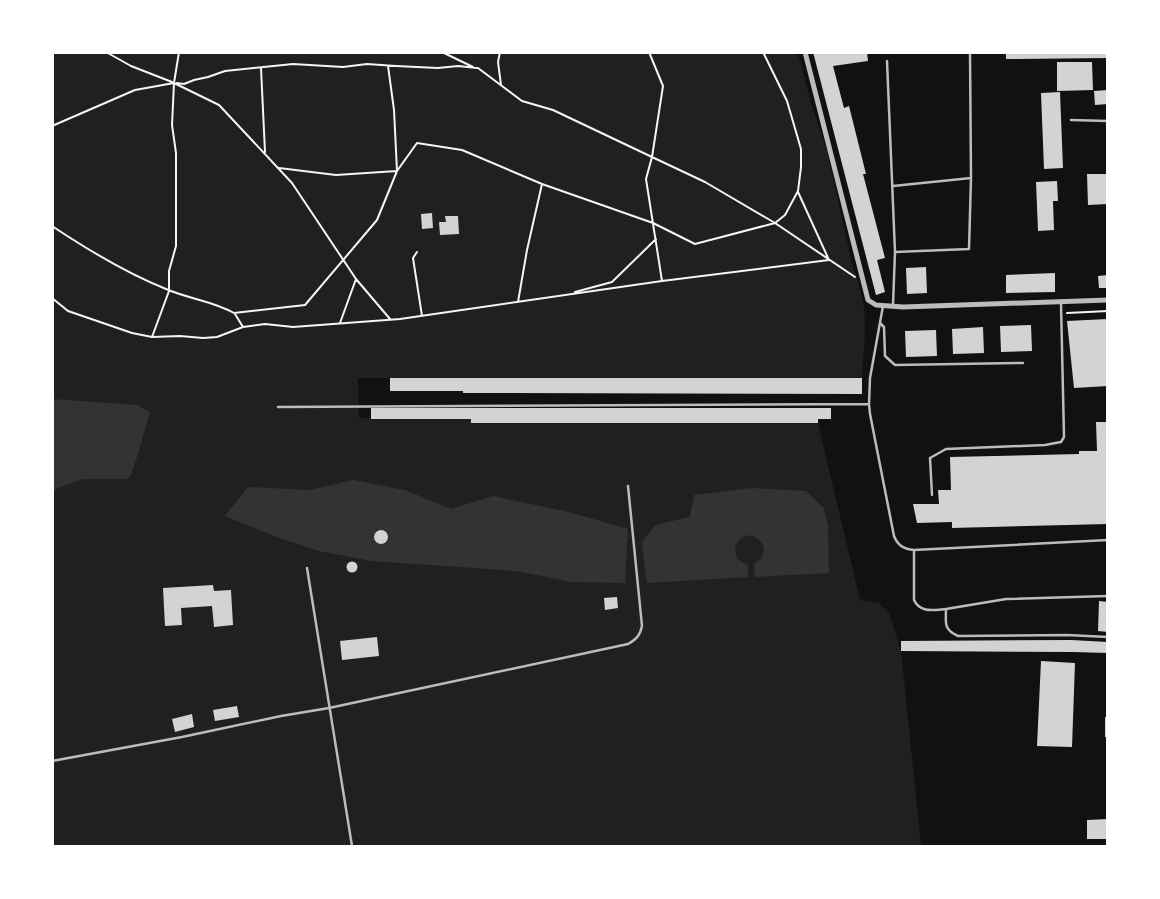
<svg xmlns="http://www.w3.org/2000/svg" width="1160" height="899" viewBox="0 0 1160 899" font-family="Mulish,sans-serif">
  <rect width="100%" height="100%" fill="#111"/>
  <path fill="#202020" d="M52,53H798L811,104L827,151L852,264C859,283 865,304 865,324C865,342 863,360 862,378H358L359,418L471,419V423H818L860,600L879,603L889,613L901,651L921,846H53Z"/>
  <path fill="#333" fill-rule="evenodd" d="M52,399L137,405L150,412L138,454L130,477L126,479H83L58,488L53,492Z
    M353,480L405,490L451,509L493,496L569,512L628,529L625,583L572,582L516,571L371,561L319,551L279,538L225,516L248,487L310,490ZM377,530H383L388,534V540L384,544H378L374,541V535Z
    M752,488L806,491L824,508L828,526L829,573L755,577L754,564C777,552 754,525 739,540C736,543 735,546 735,551C736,559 741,562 748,565V577L647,583L642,542L655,525L690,517L694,495Z"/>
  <path fill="#d3d3d3" d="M813,52H867L868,61L833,66L844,108L849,106L866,174H863L885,258L877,260L885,292L876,295Z
    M1006,52H1108V58L1006,59Z
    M1057,62H1092L1093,90L1057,91Z
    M1108,90V104L1095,105L1094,91Z
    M1060,92L1063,168L1044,169L1041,93Z
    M1087,174H1108V204L1088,205Z
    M1057,181L1058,201H1053L1054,230L1038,231L1036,182Z
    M432,213L433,228L422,229L421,214Z
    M445,216H458L459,234L440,235L439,222H446Z
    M926,267L927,293L907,294L906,268Z
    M1055,273V292L1006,293V275Z
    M1108,275V288H1099L1098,276Z
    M1108,319V386L1074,388L1067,321Z
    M1031,325L1032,351L1001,352L1000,326Z
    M983,327L984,353L953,354L952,329Z
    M936,330L937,356L906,357L905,331Z
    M390,378H862V394L463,393V391H390Z
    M371,408H831V419H818V423H471V419H371Z
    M1096,422H1108V524L952,528V522L917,523L913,504H939L938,490H951L950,457L1079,454V451H1097Z
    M374 537a7 7 0 1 1 14 0a7 7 0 1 1-14 0Z
    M346.5 567a5.5 5.5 0 1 1 11 0a5.5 5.5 0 1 1-11 0Z
    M213,585L214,591L231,590L233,625L214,627L212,606L181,608L182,625L165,626L163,588Z
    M617,597L618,608L605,610L604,598Z
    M1099,601L1108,602V632L1098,631Z
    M377,637L379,656L342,660L340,641Z
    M1071,640L1108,642V653L1073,652L901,651V641Z
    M1041,661L1075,663L1072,747L1037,746Z
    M237,706L239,717L215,721L213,710Z
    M192,714L194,727L175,732L172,719Z
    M1105,717H1108V737H1105Z
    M1108,819V839H1087V820Z"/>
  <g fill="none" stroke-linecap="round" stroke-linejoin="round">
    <path stroke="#f5f5f5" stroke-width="2" d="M106,52L131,66L172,82
      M442,52L473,67
      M500,52L498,62L501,85
      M649,52L663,86L652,157L705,182L775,223L855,277
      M261,68L265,152
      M478,68L522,101L553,110L652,157L646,179L662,281
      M177,83L184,84L194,80L208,77L225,71L293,64L343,67L367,64L396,66L438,68L458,66L477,68
      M52,126L135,90L174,83L219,105L292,183L356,279L340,323
      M279,168L336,175L397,171L394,110L388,66
      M52,226C88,250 126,273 166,289C189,299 213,301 234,313L305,305L377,220L397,171L417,143L462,150L542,184L653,223L695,244L775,223L785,215L798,191L801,167V149L787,101L763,52
      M417,252L413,258L422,316
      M356,279L390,319
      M575,292L612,282L656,239
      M52,298L68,311L132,333L152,337L180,336L203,338L217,337L243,327L265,324L293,327L400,319L662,281L829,260L798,192
      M518,302L527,250L542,184
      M1067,313L1108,311
      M235,314L243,327
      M152,337L169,291V271L176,246V153L172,125L174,83L179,52"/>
    <path stroke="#bcbcbc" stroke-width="2.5" d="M887,61L895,252L893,305
      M1071,120L1108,121
      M893,186L971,178
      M895,252L969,249L971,178L970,52
      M883,306L870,378L869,404L870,414L894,536C898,546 904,549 914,550V600C920,613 933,610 946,609C946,623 943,629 958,636L1067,635L1108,637
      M880,323L884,327L885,356L895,365L1023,363
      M278,407L869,404
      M932,495L930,458L946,449L1045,445L1061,442L1064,437L1061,303
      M914,550L1108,540
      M307,568L352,846
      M946,609L1006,599L1108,596
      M52,761L182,737L281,716L329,708L628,644C637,639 640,635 642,626L628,486"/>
    <path stroke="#bcbcbc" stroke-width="5" d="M805,52L868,300L876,305L903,307L1108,300"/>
  </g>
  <rect width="1160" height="899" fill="none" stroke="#ffffff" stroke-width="108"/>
</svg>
